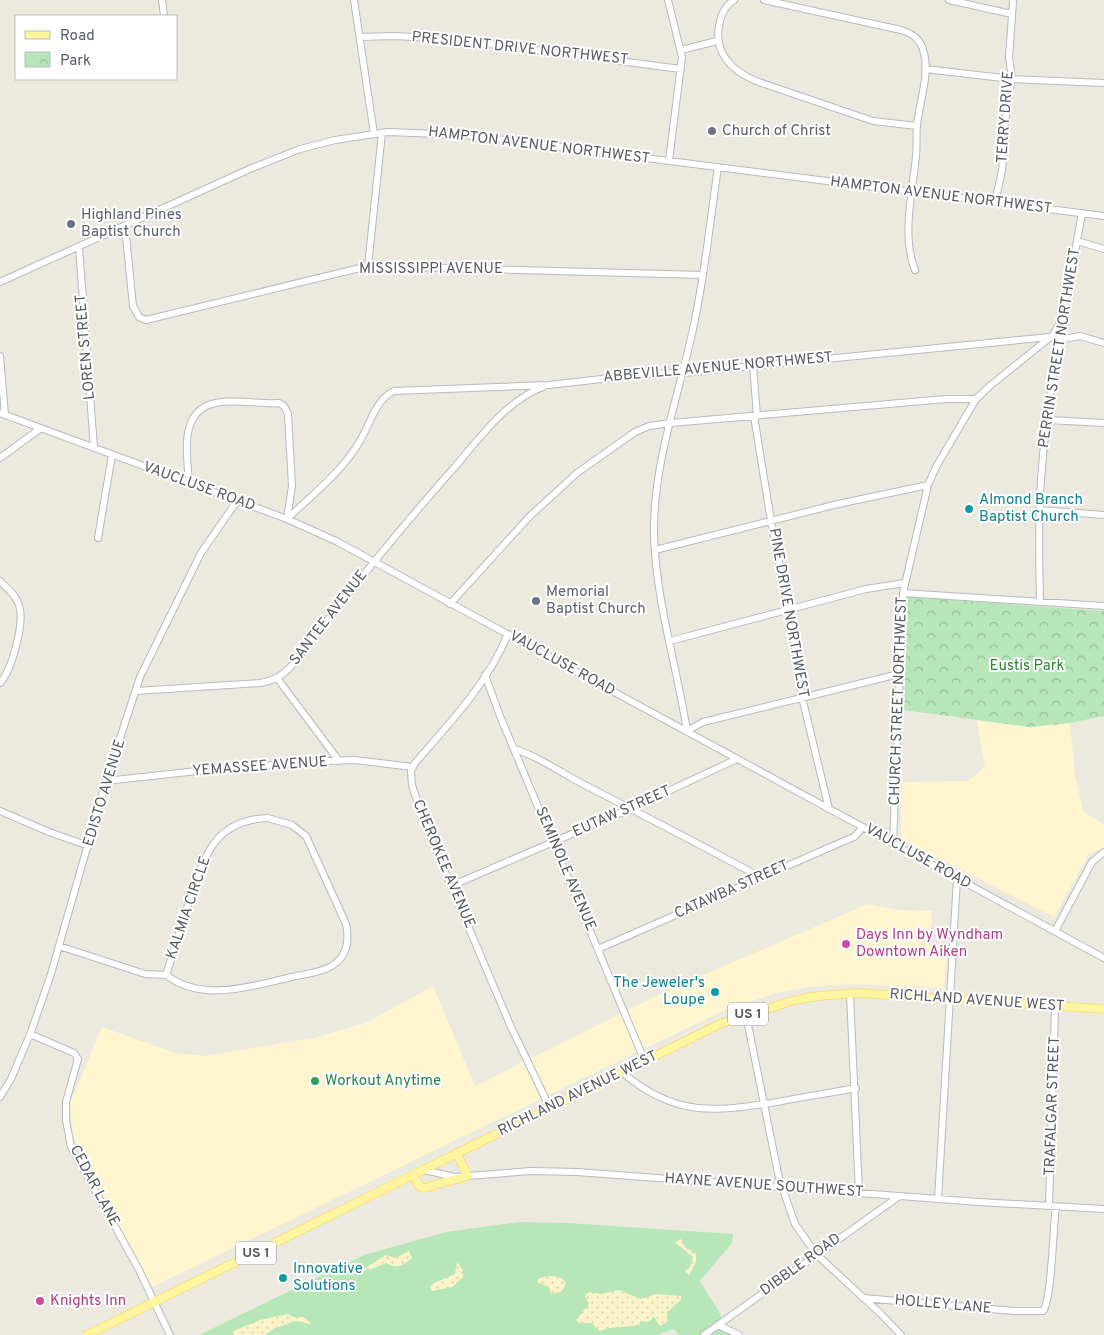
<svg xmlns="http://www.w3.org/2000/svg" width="1104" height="1335" viewBox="0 0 1104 1335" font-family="Overpass,sans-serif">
  <defs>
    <pattern id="sand-dots" width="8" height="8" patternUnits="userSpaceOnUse" patternTransform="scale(1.25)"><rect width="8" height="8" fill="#fdf3c8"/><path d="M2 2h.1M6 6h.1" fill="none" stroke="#dbd3ae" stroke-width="1.8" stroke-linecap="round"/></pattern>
    <pattern id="park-crowns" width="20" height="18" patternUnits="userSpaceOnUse" patternTransform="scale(1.25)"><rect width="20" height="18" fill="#b7e7b9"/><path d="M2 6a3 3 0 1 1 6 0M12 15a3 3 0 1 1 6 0" fill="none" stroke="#98be9a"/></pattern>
  </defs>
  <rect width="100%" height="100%" fill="#eceade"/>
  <path fill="#fff6d0" d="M977,721L1030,727L1070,723L1075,775L1083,811L1104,825V847L1089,854L1054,917L901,839L902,782L968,781L985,767Z
    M868,904L898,910L932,911L929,946L948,947L944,988L852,984L808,987L780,992L731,1007L152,1287L80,1154L72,1132L70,1104L102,1027L175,1053L205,1056L314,1038L366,1023L433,986L475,1086L671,989Z"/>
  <path fill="#b7e7b9" d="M520,1222L568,1223L733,1234L732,1243L700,1281L721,1315L722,1328L735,1335H678L674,1329L656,1335H199L364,1255L446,1232Z"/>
  <path fill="url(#sand-dots)" d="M681,1239L685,1247L696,1254V1262L689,1275L685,1271L690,1267L693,1257L675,1242Z
    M409,1251L412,1258C402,1266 398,1269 386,1263L371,1269L362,1270L386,1255L395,1258Z
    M457,1262L463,1270V1277L452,1287L432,1291L430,1286L434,1283L455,1274Z
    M549,1276L559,1277L565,1281V1286L561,1292L551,1294L549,1287L537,1282L539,1278Z
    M619,1290L641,1299L657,1294L681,1296V1300L667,1312L668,1321L660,1326L654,1317L648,1322L640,1321V1324C627,1329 612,1325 600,1331L591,1323H579L576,1320L589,1304L585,1297L586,1294L590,1292L601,1294Z
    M288,1314L293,1317H303L312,1324L295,1321L273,1329L265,1335H234L231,1332L260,1320Z"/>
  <path fill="url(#park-crowns)" d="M908,597L1104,611V716L1070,723L1030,727L904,710Z"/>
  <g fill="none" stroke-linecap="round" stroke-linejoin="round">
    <defs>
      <path id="minor" d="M162,0L164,16
        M354,0L374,134
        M668,0L682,57L669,161
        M734,0C724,7 721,15 719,26C714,53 732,71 756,81L873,121L917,126
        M764,0L901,30C914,34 921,40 924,53C930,73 919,104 917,125C916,135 917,145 916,156C913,191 901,235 915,270
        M949,0L1012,14
        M360,37L394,36L450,39L681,69
        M681,50L717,41
        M925,69L1012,79L1104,83
        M718,167C710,221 705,275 693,329C679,395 653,464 654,533C655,597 677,667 687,731L703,722L899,674
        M995,202L1002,171L1007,100L1012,79L1009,57L1013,2
        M125,226L133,306L139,317L146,320L368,266L703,275
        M1077,241L1104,249
        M79,247L94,448
        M368,266L382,133
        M0,282L252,168L300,149L335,140L388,132L464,135L1104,216
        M1058,340L1080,336L1104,343
        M0,356L5,415
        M753,365L757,416
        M0,413L287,519L336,541L1104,958
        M754,416L771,521L792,627L802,697L829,809
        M1048,420L1104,423
        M0,458L41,428
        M189,483C187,451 178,407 221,402C239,400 260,404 279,403L284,406L288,414L292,486L287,519
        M1040,510L1104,515
        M287,519C313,494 342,472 360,441C370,424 376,399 394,391L549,385L645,374L683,373L1050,337
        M98,538L112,455
        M655,550L838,504L928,485
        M0,581C7,588 16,595 19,605C25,622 12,670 0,683
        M903,593L1104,606
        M1040,602C1039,562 1038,521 1041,480C1047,391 1066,302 1082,213
        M450,604L529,517L577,473L635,432L649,426L671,423L946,399H976
        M508,634C488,683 449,724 415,763L411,771L412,785L423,820L511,1027L550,1108
        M670,641L866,589L904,583
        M485,675L500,716L645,1062
        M277,678L339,761
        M136,691L260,683C274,681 285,674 294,663C345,597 397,532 453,469C480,438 505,401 545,386
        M514,749C538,756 558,771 581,783C641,814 701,845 760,877
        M106,781L197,771L322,761L355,760L413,767
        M0,811L49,832L89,846
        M268,818L292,825L306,836L346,924C349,938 348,953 336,963C325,972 305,974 292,977C251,986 203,1003 166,975C174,951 181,926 189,902C204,858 213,820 268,818Z
        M893,844L903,593L928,485L936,467L976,399L991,385L1053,335L1063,317
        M451,886L632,808L737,759
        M1055,931L1092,862L1104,852
        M59,946L145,974L166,975
        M598,949L842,842L854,837L863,827
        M850,994L859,1193
        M746,1015L779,1178L795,1224L816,1254L881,1314L901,1335
        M30,1034L74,1053L78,1059L66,1102V1120L71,1147L138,1268L170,1335
        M623,1073C675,1117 714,1112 777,1102C803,1097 829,1093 856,1088
        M0,1097L11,1079L31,1032L51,974L106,781L140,677L201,553L237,501
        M424,1170L455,1177L531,1171L577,1172L979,1202L1104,1209
        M938,1199L957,879
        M1049,1206L1055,1007
        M863,1298L1014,1311H1043C1052,1301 1053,1225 1056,1206
        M718,1325L739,1335
        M704,1335L898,1197"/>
      <path id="major" d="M413,1175L419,1186L424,1188L468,1176L457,1154
        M87,1335L720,1024L795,1000L818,996L858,993L1104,1009"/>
    </defs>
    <use href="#minor" stroke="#b6b9bf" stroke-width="8"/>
    <use href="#major" stroke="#fdd246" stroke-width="9"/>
    <use href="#minor" stroke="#fff" stroke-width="6"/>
    <use href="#major" stroke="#fff4a0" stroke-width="8"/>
  </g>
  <g fill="#6b7280" stroke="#fff" stroke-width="2">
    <circle cx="712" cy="131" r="5"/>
    <circle cx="71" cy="224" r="5"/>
    <circle cx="536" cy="601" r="5"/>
  </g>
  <g fill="#0f9aa8" stroke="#fff" stroke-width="2">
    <circle cx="969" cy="509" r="5"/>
    <circle cx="715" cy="992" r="5"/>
    <circle cx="283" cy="1278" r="5"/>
  </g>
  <g fill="#d1479c" stroke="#fff" stroke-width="2">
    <circle cx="846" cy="944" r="5"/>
    <circle cx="40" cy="1301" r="5"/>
  </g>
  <circle fill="#2e9e5b" stroke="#fff" stroke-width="2" cx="315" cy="1081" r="5"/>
  <g text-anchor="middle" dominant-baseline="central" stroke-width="4" stroke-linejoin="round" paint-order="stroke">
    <g fill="#fff" stroke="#898c90" stroke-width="1">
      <rect x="728" y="1002.5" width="40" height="23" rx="4"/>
      <rect x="236" y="1241.5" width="40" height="23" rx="4"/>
    </g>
    <g font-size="14" font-weight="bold" fill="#575b61">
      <text x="748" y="1014">US 1</text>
      <text x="256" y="1253">US 1</text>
    </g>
    <g font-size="15" fill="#575b61" stroke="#fff">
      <text transform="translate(520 49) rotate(6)">PRESIDENT DRIVE NORTHWEST</text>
      <text transform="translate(1006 117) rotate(-86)">TERRY DRIVE</text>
      <text transform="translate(539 146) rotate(7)">HAMPTON AVENUE NORTHWEST</text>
      <text transform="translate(941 196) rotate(7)">HAMPTON AVENUE NORTHWEST</text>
      <text x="431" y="269">MISSISSIPPI AVENUE</text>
      <text transform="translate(86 347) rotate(-95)">LOREN STREET</text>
      <text transform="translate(1060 348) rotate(-81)">PERRIN STREET NORTHWEST</text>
      <text transform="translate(718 368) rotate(-5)">ABBEVILLE AVENUE NORTHWEST</text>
      <text transform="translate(199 487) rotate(20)">VAUCLUSE ROAD</text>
      <text transform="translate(788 613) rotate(80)">PINE DRIVE NORTHWEST</text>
      <text transform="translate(329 618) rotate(-52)">SANTEE AVENUE</text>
      <text transform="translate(562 664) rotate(29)">VAUCLUSE ROAD</text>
      <text transform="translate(899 701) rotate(-88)">CHURCH STREET NORTHWEST</text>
      <text transform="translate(260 767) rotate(-4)">YEMASSEE AVENUE</text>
      <text transform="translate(105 793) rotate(-73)">EDISTO AVENUE</text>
      <text transform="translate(622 812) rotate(-24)">EUTAW STREET</text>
      <text transform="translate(918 857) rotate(29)">VAUCLUSE ROAD</text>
      <text transform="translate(443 864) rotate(67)">CHEROKEE AVENUE</text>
      <text transform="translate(565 869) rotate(67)">SEMINOLE AVENUE</text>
      <text transform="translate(732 890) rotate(-24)">CATAWBA STREET</text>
      <text transform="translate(189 908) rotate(-71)">KALMIA CIRCLE</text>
      <text transform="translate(977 1001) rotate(4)">RICHLAND AVENUE WEST</text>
      <text transform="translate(578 1094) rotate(-26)">RICHLAND AVENUE WEST</text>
      <text transform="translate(1053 1106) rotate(-88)">TRAFALGAR STREET</text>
      <text transform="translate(94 1186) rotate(62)">CEDAR LANE</text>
      <text transform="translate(764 1186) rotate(4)">HAYNE AVENUE SOUTHWEST</text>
      <text transform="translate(801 1265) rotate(-36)">DIBBLE ROAD</text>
      <text transform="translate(943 1305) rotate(5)">HOLLEY LANE</text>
    </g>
    <g font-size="15" fill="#5b616d" stroke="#fff" text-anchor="start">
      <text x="722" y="131">Church of Christ</text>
      <text x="81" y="215">Highland Pines<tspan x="81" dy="17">Baptist Church</tspan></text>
      <text x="546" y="592">Memorial<tspan x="546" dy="17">Baptist Church</tspan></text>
    </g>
    <g font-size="15" fill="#0d838f" stroke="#fff" text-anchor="start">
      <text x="979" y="500">Almond Branch<tspan x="979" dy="17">Baptist Church</tspan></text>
      <text x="705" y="983" text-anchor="end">The Jeweler's<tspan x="705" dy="17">Loupe</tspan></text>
      <text x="293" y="1269">Innovative<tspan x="293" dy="17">Solutions</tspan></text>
    </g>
    <g font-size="15" fill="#2d8434" stroke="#fff">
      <text x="1027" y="666">Eustis Park</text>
    </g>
    <g font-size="15" fill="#b23c85" stroke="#fff" text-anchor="start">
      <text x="856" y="935">Days Inn by Wyndham<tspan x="856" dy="17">Downtown Aiken</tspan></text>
      <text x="50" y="1301">Knights Inn</text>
    </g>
    <g font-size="15" fill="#27864d" stroke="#fff" text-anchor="start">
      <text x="325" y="1081">Workout Anytime</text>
    </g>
  </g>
  <rect x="15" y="15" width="162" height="65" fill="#ffffff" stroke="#bcbdc0"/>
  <rect x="25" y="31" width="25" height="8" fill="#fff4a0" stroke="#bcbdc0"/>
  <text x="60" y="40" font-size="15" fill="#575b61">Road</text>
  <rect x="25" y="52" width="25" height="15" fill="url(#park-crowns)" stroke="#bcbdc0"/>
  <text x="60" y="65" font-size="15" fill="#575b61">Park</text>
</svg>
